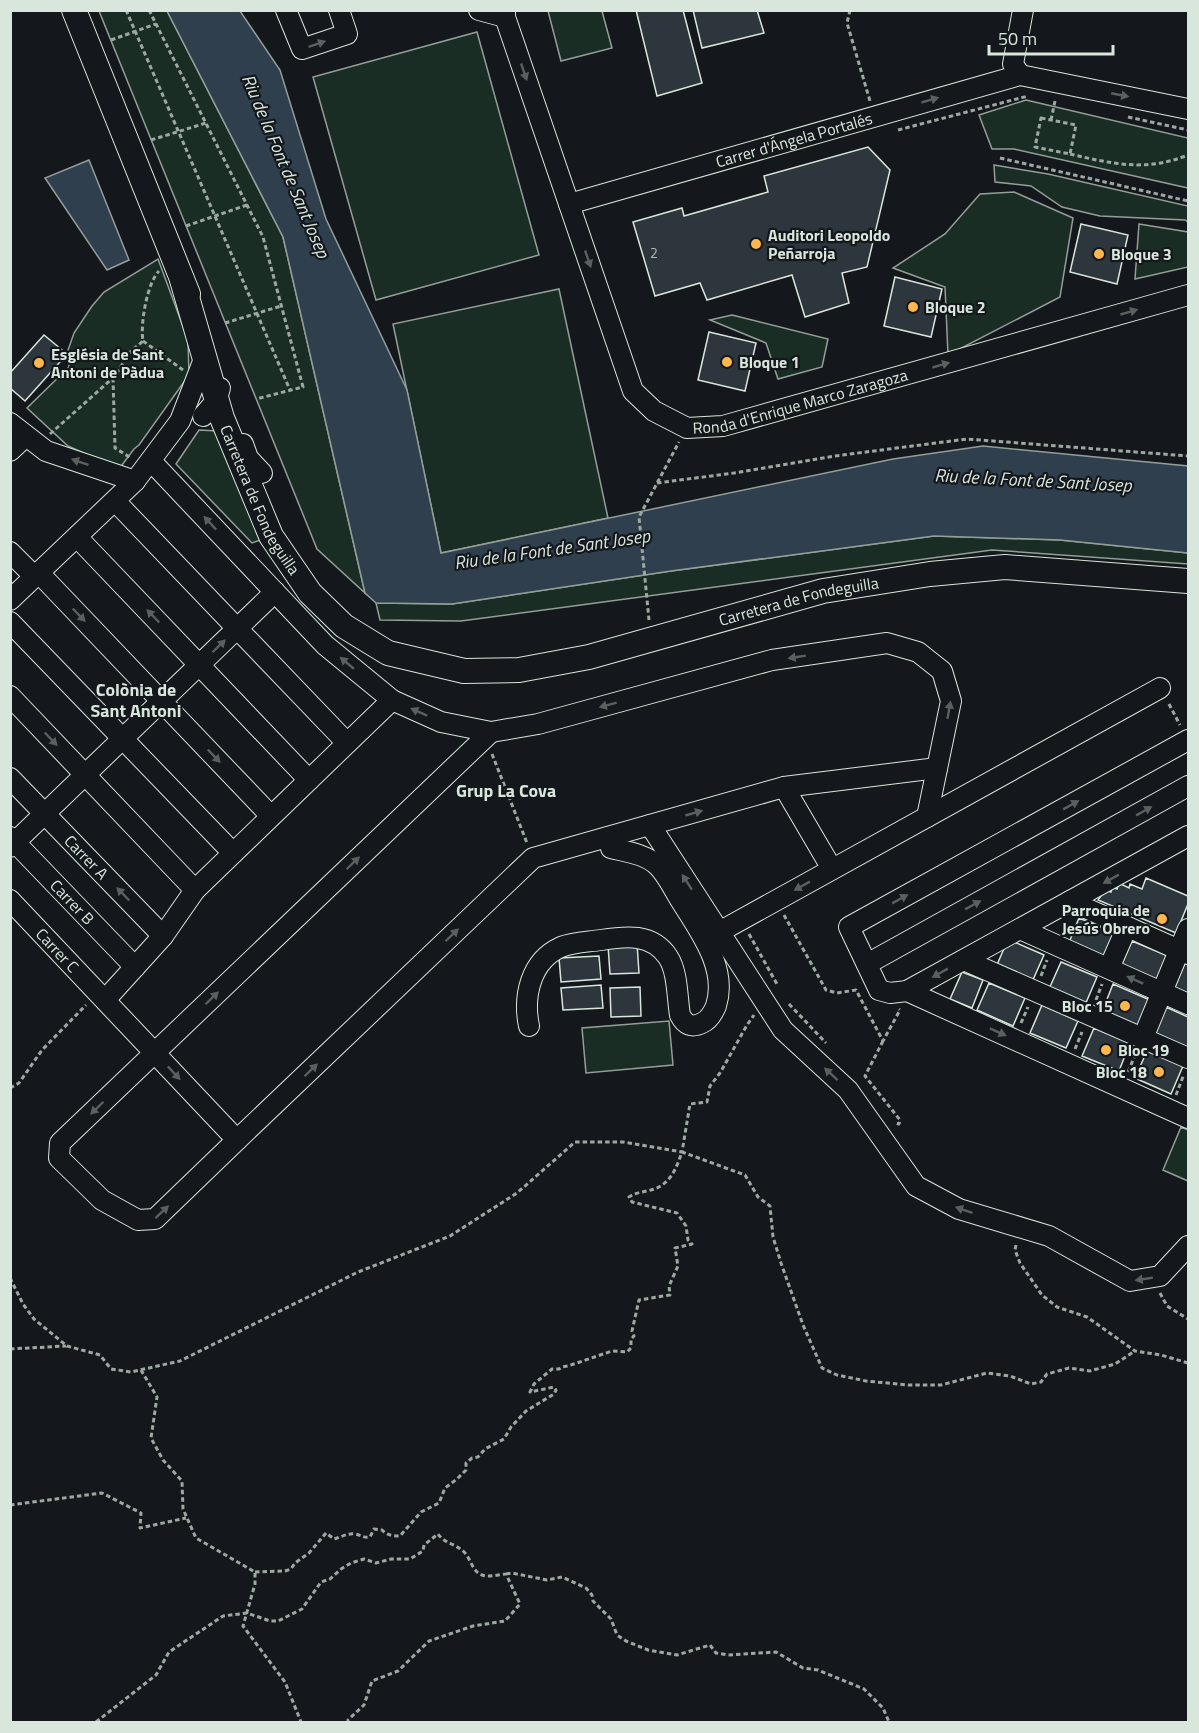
<svg xmlns="http://www.w3.org/2000/svg" width="1199" height="1733" viewBox="0 0 1199 1733" font-family="'Titillium Web',sans-serif">
  <rect width="100%" height="100%" fill="#14181c"/>
  <path fill="#1a2d24" stroke="#939e99" stroke-width="1.5" d="M99,11H167L283,237L365,593L317,549Z
    M548,11H602L612,48L561,61Z
    M477,32L539,255L376,300L313,77Z
    M1026,100L1188,138V188L1014,149H992L979,115Z
    M994,165L1048,174L1188,206V222L1185,220L1100,216L1062,207L1031,186L995,182Z
    M1014,192L1073,218L1060,297L948,355L945,287L893,268L945,234L980,194Z
    M1139,224L1188,232V267L1135,279Z
    M158,259L188,340L189,375L139,445L134,449L119,469L68,446L27,408L69,367L68,350L74,333L92,306L104,292Z
    M559,289L608,518L441,553L393,324Z
    M732,315L828,339L822,367L778,379L766,343L710,320Z
    M199,430L218,431L271,536L252,543L176,464Z
    M934,536L1060,540L1188,553V564L992,550L461,621L380,620L376,603L452,604L671,571Z
    M669,1021L673,1065L586,1073L582,1028Z
    M1181,1127L1188,1130V1181L1163,1170Z"/>
  <path fill="#2f3f4d" stroke="#939e99" stroke-width="1.5" d="M167,11H240L280,70L326,219L407,390L441,553L893,459L983,446L1188,466V553L1060,540L934,536L671,571L452,604L376,603L365,593L283,237Z
    M89,160L129,260L107,270L45,178Z"/>
  <path fill="#2c363c" stroke="#d8e6dc" stroke-width="1.5" d="M636,10H683L702,83L657,96Z
    M693,10H757L764,33L702,48Z
    M868,147L890,170L867,267L842,273L849,303L805,317L792,275L707,300L700,283L655,296L633,222L682,208L684,216L768,192L764,176Z
    M1081,224L1128,235L1117,284L1070,272Z
    M895,277L942,289L931,337L884,326Z
    M709,332L756,343L745,391L698,380Z
    M44,335L67,354L25,401L10,388V373Z
    M1146,878L1188,896V904L1176,933L1098,900L1105,890L1111,892L1112,887L1117,889L1119,883L1129,888L1130,884L1142,889Z
    M1079,918L1115,933L1104,961L1068,945Z
    M1012,941L1044,955L1032,982L996,967L1006,944Z
    M1132,941L1168,956L1157,984L1120,968Z
    M637,943L639,973L610,974L608,945Z
    M599,956L601,979L561,982L559,958Z
    M1061,962L1097,977L1085,1005L1049,989Z
    M1185,963L1188,965V997L1173,991Z
    M962,972L983,980L972,1008L950,999Z
    M989,983L1025,998L1013,1026L977,1010Z
    M1113,984L1150,1000L1138,1028L1102,1012Z
    M601,985L603,1008L563,1010L561,988Z
    M640,987L641,1016L611,1017L610,988Z
    M1042,1005L1078,1021L1066,1048L1030,1033Z
    M1166,1007L1188,1017V1050L1154,1035Z
    M1094,1028L1130,1043L1119,1071L1082,1056Z
    M1147,1051L1183,1066L1171,1094L1135,1078Z"/>
  <g fill="none" stroke-linecap="round" stroke-linejoin="round">
    <defs>
      <g id="minor">
        <path d="M286,10L302,49L347,34L339,10"/>
        <path d="M479,10L505,17"/>
        <path id="s1" d="M505,10V17L633,391L654,411L687,428L723,426L1188,295"/>
        <path d="M1020,75L1013,64L1023,10"/>
        <path id="s2" d="M569,204L1020,75L1188,109"/>
        <path d="M203,416L216,401L220,388"/>
        <path d="M10,423L46,451L135,481"/>
        <path d="M243,444L248,458L262,473"/>
        <path d="M10,451L26,436"/>
        <path d="M151,461L325,645L392,700L441,722L491,732L538,724L772,660L887,643L918,652L942,671L951,701L927,817"/>
        <path d="M115,501L347,743"/>
        <path d="M77,537L309,780"/>
        <path d="M10,552L35,577"/>
        <path d="M39,573L271,816"/>
        <path d="M10,600L135,481L180,421L204,359"/>
        <path d="M10,622L233,853"/>
        <path d="M10,696L195,890"/>
        <path d="M1188,740L849,927L879,990L890,993L907,991L1188,836"/>
        <path id="s3" d="M10,778L163,936"/>
        <path d="M784,787L832,869"/>
        <path d="M650,825L783,1030L848,1090L916,1186L959,1209L1049,1236L1130,1281L1160,1276L1188,1246"/>
        <path id="s4" d="M10,837L135,967"/>
        <path d="M10,847L275,592"/>
        <path id="s5" d="M10,900L237,1140L533,858L784,787L937,768"/>
        <path d="M1070,901L1188,954"/>
        <path d="M1020,929L1188,1004"/>
        <path d="M719,932L1160,688"/>
        <path d="M964,960L1188,1058"/>
        <path d="M867,964L1188,786"/>
        <path d="M1109,968L1127,927"/>
        <path d="M907,991L1188,1118"/>
        <path d="M105,1000L163,936L195,890L392,700"/>
        <path d="M529,1026C523,997 530,961 561,947C573,942 588,942 601,940C626,936 652,933 668,957C678,972 677,998 680,1015C685,1025 692,1028 702,1023C709,1020 713,1013 716,1006C728,968 700,932 681,901C674,890 667,875 658,866C646,854 627,852 611,848L608,837"/>
        <path d="M1143,1038L1188,929"/>
        <path d="M237,1140L155,1219L138,1220L102,1200L59,1158L60,1143L491,732"/>
      </g>
      <g id="major">
        <path d="M74,10L188,294"/>
        <path id="s6" d="M182,280L222,418L271,536L310,593L344,626L388,653L464,671L519,670L589,657L823,591L930,574L1005,567L1188,581"/>
      </g>
    </defs>
    <use href="#minor" stroke="#d8e6dc" stroke-width="22"/>
    <use href="#major" stroke="#d8e6dc" stroke-width="26"/>
    <path stroke="#9da8a2" stroke-width="3" stroke-dasharray="4.5 3" stroke-linecap="butt" d="M126,10L290,390
      M149,10L263,237L303,387L256,399
      M850,10L847,23L870,101
      M111,40L156,24
      M1128,117L1188,130
      M1041,118L1076,125L1070,154L1035,147Z
      M1051,120L1055,101
      M898,130L1028,96
      M151,140L206,123
      M1070,154C1113,164 1146,172 1188,155
      M1000,158L1188,201
      M186,226L247,205
      M225,323L281,306
      M143,341L183,370
      M113,378L115,448L131,458
      M50,434L116,375L129,353L143,341C140,325 147,283 159,271
      M657,483L734,473L835,456L967,439L1188,456
      M649,620L639,517L679,442
      M1169,704L1180,725
      M492,754L527,843
      M784,915L826,990L837,993L856,990L883,1041L900,1010L899,1009
      M749,934L778,986
      M1041,976L1047,960
      M1096,1000L1102,984
      M789,1004L826,1043
      M1021,1023L1028,1007
      M883,1041L865,1076L900,1120L899,1124L895,1123
      M1075,1049L1082,1032
      M1128,1072L1136,1053
      M10,1088L19,1083L42,1050L86,1005
      M1176,1095L1184,1074
      M1016,1245L1015,1250L1020,1263L1042,1295L1057,1307L1087,1317L1135,1351L1161,1355L1188,1363
      M10,1278L23,1304L34,1319L67,1346L100,1355L111,1369L131,1372L180,1361L358,1272L450,1236L517,1193L575,1142H623L682,1152L690,1104L707,1102L710,1086L720,1073L747,1025L754,1015
      M1160,1293L1167,1306L1188,1319
      M10,1349L66,1346
      M141,1370L157,1397L151,1438L163,1460L182,1481L183,1509L196,1538L255,1572V1584L243,1626L285,1682L301,1722
      M10,1505L102,1493L141,1513L140,1528L186,1518
      M255,1572L285,1571L291,1569L295,1563L309,1553L326,1533L334,1539C341,1537 347,1533 355,1534C361,1535 363,1538 370,1537L374,1529L382,1530C387,1535 392,1536 400,1536L421,1512L439,1503L445,1488L457,1479L466,1470V1463L472,1458L478,1457L485,1449L504,1439L511,1427L526,1411L554,1394L556,1390L554,1387L530,1392L534,1384L552,1369H559L562,1367L568,1366L612,1351L627,1352L631,1348V1339L634,1336L632,1331L639,1300L670,1295L669,1286L678,1266L675,1248L692,1244L688,1240L686,1226L677,1213L632,1202L629,1197C638,1191 648,1192 657,1188C672,1181 677,1166 682,1152L745,1175L758,1197L770,1206L773,1237L781,1263L803,1325L822,1368L837,1375L866,1381L908,1385H941L987,1373L1010,1376L1031,1384L1041,1382L1047,1374L1069,1368L1090,1371L1115,1364L1135,1351
      M506,1574L512,1573L547,1580L562,1577L586,1588L592,1595L593,1601L611,1619L617,1635L626,1641L648,1650L677,1655L710,1645L716,1653L728,1655L776,1652L803,1668L818,1670L864,1689L883,1708L889,1722
      M96,1722L156,1675L169,1652L223,1616L247,1613L270,1621H278L302,1609L321,1582L330,1579L341,1569L351,1563L364,1559L376,1563L391,1559H410L423,1551L424,1545L438,1534C445,1544 457,1544 465,1553C471,1560 473,1572 482,1575C489,1578 499,1574 506,1574L520,1604L505,1621L473,1626L429,1641L398,1671L372,1681L364,1705L348,1720V1722"/>
    <use href="#minor" stroke="#14181c" stroke-width="20"/>
    <use href="#major" stroke="#14181c" stroke-width="24"/>
  </g>
  <defs><path id="oneway-solid" d="M-6-.8H1V-3.2L6.5 0L1 3.2V.8H-6Z" transform="scale(1.5)"/></defs>
  <g fill="#59605f">
    <use href="#oneway-solid" transform="translate(317 44) rotate(-19)"/>
    <use href="#oneway-solid" transform="translate(524 72) rotate(71)"/>
    <use href="#oneway-solid" transform="translate(1120 95) rotate(11)"/>
    <use href="#oneway-solid" transform="translate(930 100) rotate(-16)"/>
    <use href="#oneway-solid" transform="translate(588 259) rotate(71)"/>
    <use href="#oneway-solid" transform="translate(1129 312) rotate(-16)"/>
    <use href="#oneway-solid" transform="translate(941 365) rotate(-16)"/>
    <use href="#oneway-solid" transform="translate(80 462) rotate(-161)"/>
    <use href="#oneway-solid" transform="translate(210 523) rotate(-133)"/>
    <use href="#oneway-solid" transform="translate(79 615) rotate(46)"/>
    <use href="#oneway-solid" transform="translate(153 616) rotate(-134)"/>
    <use href="#oneway-solid" transform="translate(219 646) rotate(-44)"/>
    <use href="#oneway-solid" transform="translate(797 657) rotate(171)"/>
    <use href="#oneway-solid" transform="translate(347 663) rotate(-140)"/>
    <use href="#oneway-solid" transform="translate(608 705) rotate(165)"/>
    <use href="#oneway-solid" transform="translate(949 710) rotate(-80)"/>
    <use href="#oneway-solid" transform="translate(419 712) rotate(-156)"/>
    <use href="#oneway-solid" transform="translate(51 739) rotate(46)"/>
    <use href="#oneway-solid" transform="translate(214 756) rotate(46)"/>
    <use href="#oneway-solid" transform="translate(1071 805) rotate(-29)"/>
    <use href="#oneway-solid" transform="translate(1144 811) rotate(-29)"/>
    <use href="#oneway-solid" transform="translate(694 813) rotate(-16)"/>
    <use href="#oneway-solid" transform="translate(353 863) rotate(-44)"/>
    <use href="#oneway-solid" transform="translate(1111 879) rotate(151)"/>
    <use href="#oneway-solid" transform="translate(687 882) rotate(-123)"/>
    <use href="#oneway-solid" transform="translate(802 886) rotate(151)"/>
    <use href="#oneway-solid" transform="translate(123 894) rotate(-134)"/>
    <use href="#oneway-solid" transform="translate(900 899) rotate(-29)"/>
    <use href="#oneway-solid" transform="translate(973 905) rotate(-29)"/>
    <use href="#oneway-solid" transform="translate(452 935) rotate(-44)"/>
    <use href="#oneway-solid" transform="translate(940 973) rotate(151)"/>
    <use href="#oneway-solid" transform="translate(1135 980) rotate(-156)"/>
    <use href="#oneway-solid" transform="translate(212 998) rotate(-44)"/>
    <use href="#oneway-solid" transform="translate(998 1032) rotate(24)"/>
    <use href="#oneway-solid" transform="translate(311 1070) rotate(-44)"/>
    <use href="#oneway-solid" transform="translate(174 1073) rotate(47)"/>
    <use href="#oneway-solid" transform="translate(831 1074) rotate(-137)"/>
    <use href="#oneway-solid" transform="translate(97 1108) rotate(136)"/>
    <use href="#oneway-solid" transform="translate(964 1210) rotate(-161)"/>
    <use href="#oneway-solid" transform="translate(162 1212) rotate(-43)"/>
    <use href="#oneway-solid" transform="translate(1144 1279) rotate(171)"/>
  </g>
  <g fill="#ffb74d" stroke="#14181c" stroke-width="2">
    <circle cx="756" cy="244" r="6"/>
    <circle cx="1099" cy="254" r="6"/>
    <circle cx="913" cy="307" r="6"/>
    <circle cx="727" cy="362" r="6"/>
    <circle cx="39" cy="363" r="6"/>
    <circle cx="1162" cy="919" r="6"/>
    <circle cx="1125" cy="1006" r="6"/>
    <circle cx="1106" cy="1050" r="6"/>
    <circle cx="1159" cy="1072" r="6"/>
  </g>
  <g text-anchor="middle" dominant-baseline="central" stroke-width="4.5" stroke-linejoin="round" paint-order="stroke">
    <g font-size="14" fill="#adbab4">
      <text x="654" y="252">2</text>
    </g>
    <g font-size="16" fill="#d8e6dc" stroke="#14181c">
      <text stroke="none"><textPath href="#s2" startOffset="234">Carrer d'Ángela Portalés</textPath></text>
      <text stroke="none"><textPath href="#s1" startOffset="585">Ronda d'Enrique Marco Zaragoza</textPath></text>
      <text stroke="none"><textPath href="#s6" startOffset="234">Carretera de Fondeguilla</textPath></text>
      <text stroke="none"><textPath href="#s6" startOffset="861">Carretera de Fondeguilla</textPath></text>
      <text stroke="none"><textPath href="#s3" startOffset="110">Carrer A</textPath></text>
      <text stroke="none"><textPath href="#s4" startOffset="90">Carrer B</textPath></text>
      <text stroke="none"><textPath href="#s5" startOffset="69">Carrer C</textPath></text>
    </g>
    <g font-size="16" font-weight="bold" fill="#d8e6dc" stroke="#14181c" text-anchor="start">
      <text x="768" y="235">Auditori Leopoldo<tspan x="768" dy="18">Peñarroja</tspan></text>
      <text x="1111" y="254">Bloque 3</text>
      <text x="925" y="307">Bloque 2</text>
      <text x="51" y="354">Església de Sant<tspan x="51" dy="18">Antoni de Pàdua</tspan></text>
      <text x="739" y="362">Bloque 1</text>
      <text x="1150" y="910" text-anchor="end">Parroquia de<tspan x="1150" dy="18">Jesús Obrero</tspan></text>
      <text x="1113" y="1006" text-anchor="end">Bloc 15</text>
      <text x="1118" y="1050">Bloc 19</text>
      <text x="1147" y="1072" text-anchor="end">Bloc 18</text>
    </g>
    <g font-size="18" font-style="italic" fill="#d8e6dc" stroke="#14181c">
      <text transform="translate(286 166) rotate(67)">Riu de la Font de Sant Josep</text>
      <text transform="translate(1033 480) rotate(3)">Riu de la Font de Sant Josep</text>
      <text transform="translate(552 549) rotate(-8)">Riu de la Font de Sant Josep</text>
    </g>
    <g font-size="18" font-weight="bold" fill="#d8e6dc" stroke="#14181c">
      <text x="136" y="689">Colònia de<tspan x="136" dy="21">Sant Antoni</tspan></text>
      <text x="506" y="790">Grup La Cova</text>
    </g>
  </g>
  <rect width="1199" height="1733" fill="none" stroke="#d8e6dc" stroke-width="24"/>
  <path d="M989 45v9h124v-9" fill="none" stroke="#d8e6dc" stroke-width="3"/>
  <text x="998" y="45" font-size="18" fill="#d8e6dc" stroke="#14181c" stroke-width="4.5" paint-order="stroke">50 m</text>
</svg>
